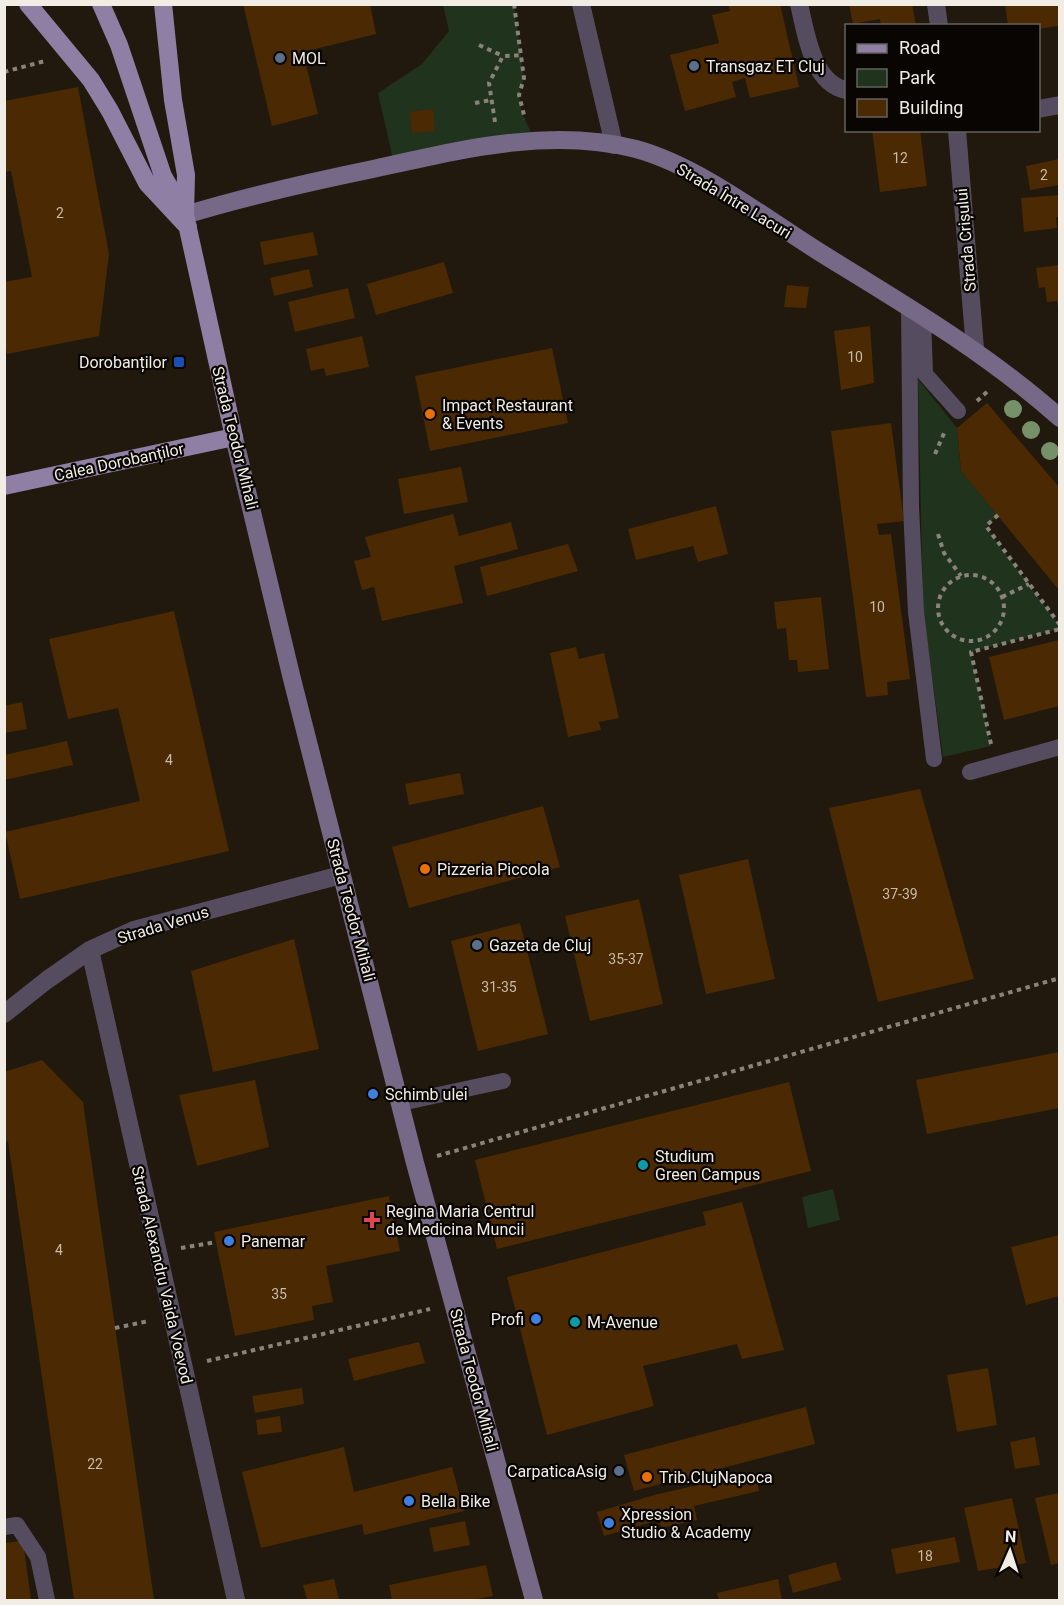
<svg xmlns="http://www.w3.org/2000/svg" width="1064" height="1605" viewBox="0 0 1064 1605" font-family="Roboto,sans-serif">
  <rect width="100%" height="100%" fill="#21190d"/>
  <path fill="#1f331d" d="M443,5H514L524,78L519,95L522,113L535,141L394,164L378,93L422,64L449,31Z
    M918,379L957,428L961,471L998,515L986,527L1059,625V629L971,652L991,746L943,757L923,609Z
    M833,1189L840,1220L808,1228L802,1197Z"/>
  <path fill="#4b2903" d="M243,4H370L376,34L303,52L318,114L272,126Z
    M728,4H780L799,87L750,98L745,78L732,82L736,97L685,111L670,55L719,43L712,15L730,11Z
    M849,4H912L916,26H881L880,19L853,24Z
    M1005,4H1059V26L1038,29V26H1008Z
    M78,87L109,254L99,336L7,354L4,341V282L32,277L11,171L4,172V101Z
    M433,109L435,131L412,133L410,112Z
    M872,130H920L927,186L880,192Z
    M1059,159V185L1030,190L1026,166Z
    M1059,195V217H1056L1057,228L1024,232L1021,198Z
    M313,232L318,255L264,265L260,242Z
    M444,262L453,293L376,315L367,284Z
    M1059,265V307H1058L1057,301L1047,302L1045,287L1039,288L1036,268Z
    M309,269L313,287L274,296L270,278Z
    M787,285L809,287L806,308L784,307Z
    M348,288L355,318L295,332L288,302Z
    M870,326L874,383L841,390L834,331Z
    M362,336L369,367L326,376L324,368L311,371L306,349Z
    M552,348L568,423L430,451L415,376Z
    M987,403L1059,487V590L961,471L957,428Z
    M891,423L904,521L877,524L879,535L891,534L910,679L887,682L888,695L866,697L831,431Z
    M461,467L468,502L404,514L398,479Z
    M716,506L728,554L698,562L693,546L636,560L628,529Z
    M453,514L459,536L511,522L518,549L454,566L463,603L382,621L374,587L362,590L354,561L371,557L365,537Z
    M568,544L578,571L487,596L480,567Z
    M821,597L829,669L798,672L797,660H789L786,628L777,629L774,602Z
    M174,611L229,851L20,899L5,832L140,801L118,708L68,719L49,639Z
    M1059,640V706L1004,720L989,657Z
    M576,647L579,659L604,653L619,718L599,722L601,730L568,737L550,653Z
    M22,702L27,729L4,733V706Z
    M67,741L73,765L4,780V755Z
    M460,773L464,794L409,805L405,784Z
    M920,789L974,979L878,1002L829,808Z
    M543,806L560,867L409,908L392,847Z
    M748,859L775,979L706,994L679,875Z
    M639,899L663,1004L590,1021L565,916Z
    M520,923L548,1034L478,1051L451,941Z
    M294,939L319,1049L213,1072L191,971Z
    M1059,1052V1108L927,1134L916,1080Z
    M42,1060L83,1102L154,1600H74L8,1141L4,1144V1072Z
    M255,1080L269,1147L197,1166L179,1095Z
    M789,1082L811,1171L497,1249L475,1160Z
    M389,1196L400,1251L326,1266L333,1302L312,1306L314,1320L235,1336L214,1232Z
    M742,1202L784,1350L742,1359L737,1344L643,1366L654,1406L547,1435L507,1277L706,1225L703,1212Z
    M1059,1235V1296L1026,1305L1011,1247Z
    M419,1342L425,1363L354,1381L348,1359Z
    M988,1368L997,1425L957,1432L947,1375Z
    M302,1388L304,1404L255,1413L252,1396Z
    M806,1407L815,1444L634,1491L624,1455Z
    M280,1416L282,1432L258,1435L256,1420Z
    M1035,1437L1040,1465L1015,1469L1010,1442Z
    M344,1447L354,1492L452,1467L464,1511L364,1535L362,1524L261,1548L242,1472Z
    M755,1472L759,1491L694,1506L697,1520L661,1528L659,1520L604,1536L597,1512L654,1495Z
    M1059,1493V1563L1051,1565L1035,1498Z
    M1012,1498L1026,1563L978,1571L964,1508Z
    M465,1521L470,1545L434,1552L429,1528Z
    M955,1537L960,1562L896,1574L891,1549Z
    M23,1541L31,1600H4V1543Z
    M836,1562L841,1580L793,1593L788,1575Z
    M486,1565L493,1596L472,1600H392L389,1585Z
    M334,1579L339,1600H307L303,1585Z
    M778,1579L782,1600H719L717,1593Z"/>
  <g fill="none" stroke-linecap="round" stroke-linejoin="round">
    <path stroke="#898379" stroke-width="4" stroke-dasharray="4.5 4.5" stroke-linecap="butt" d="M514,4L524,78L519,95L525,119
      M479,45L503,56
      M4,72L45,61
      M475,103L491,100
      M495,122L489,83L503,56L521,55
      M977,401L989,390
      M935,454L945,431
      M998,515L986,526L1060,625
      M938,534L944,553L961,576
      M938 608a33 33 0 1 1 66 0a33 33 0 1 1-66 0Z
      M1002,597L1029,584
      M991,744L971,652L1060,629
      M4,934H5
      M437,1156L1060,978
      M181,1248L216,1242
      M115,1328L149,1321
      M207,1361L430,1309"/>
    <path stroke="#554d5f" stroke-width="16" d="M909,307L911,507L916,612L934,759
      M923,317L925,374L958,411
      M970,772L1060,747
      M401,1103L503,1081
      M4,1527L17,1525L38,1557L47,1600"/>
    <path stroke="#554d5f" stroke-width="18" d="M581,4L614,145
      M799,4C806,33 812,83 846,90
      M936,4L939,26
      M1038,109L1060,105
      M957,130L975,349
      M90,950L236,1600
      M4,1014L47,980L90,950L134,930L341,875"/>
    <path stroke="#766987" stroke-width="18" d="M185,215C247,196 310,182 373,169C459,150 548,127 636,149C702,167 771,223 829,258C909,307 989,355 1060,418
      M234,437L292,679L415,1163L534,1600"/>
    <path stroke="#907fa5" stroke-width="18" d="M28,4L91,80L110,111L147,183L188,227
      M101,4L119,45L163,176L183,211
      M4,486L234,437L185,215L186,175L173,100L163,4"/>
  </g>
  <g fill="#769069">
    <circle cx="1013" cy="409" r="9"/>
    <circle cx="1031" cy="430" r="9"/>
    <circle cx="1050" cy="451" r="9"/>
  </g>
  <g fill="#5c6f8a" stroke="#080503" stroke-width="2">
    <circle cx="280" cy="58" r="6"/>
    <circle cx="694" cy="66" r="6"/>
    <circle cx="477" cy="945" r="6"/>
    <circle cx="619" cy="1471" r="6"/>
  </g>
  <rect fill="#1a4fb4" stroke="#080503" stroke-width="2" x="173" y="356" width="12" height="12" rx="3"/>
  <g fill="#e8710a" stroke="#080503" stroke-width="2">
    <circle cx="430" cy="414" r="6"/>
    <circle cx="425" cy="869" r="6"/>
    <circle cx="647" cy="1477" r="6"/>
  </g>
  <g fill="#3f7fe0" stroke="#080503" stroke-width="2">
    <circle cx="373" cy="1094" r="6"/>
    <circle cx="229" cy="1241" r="6"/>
    <circle cx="536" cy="1319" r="6"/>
    <circle cx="409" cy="1501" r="6"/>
    <circle cx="609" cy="1523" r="6"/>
  </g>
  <g fill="#0f9aa8" stroke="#080503" stroke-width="2">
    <circle cx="643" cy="1165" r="6"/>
    <circle cx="575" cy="1322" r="6"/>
  </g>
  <path fill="#e0444e" stroke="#080503" stroke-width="2" d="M369 1211h6v6h6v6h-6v6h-6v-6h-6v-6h6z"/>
  <g text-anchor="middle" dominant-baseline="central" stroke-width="4.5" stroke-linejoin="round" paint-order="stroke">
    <g font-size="14" fill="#c8bbac">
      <text x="900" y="158">12</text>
      <text x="1044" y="175">2</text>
      <text x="60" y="213">2</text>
      <text x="855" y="357">10</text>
      <text x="877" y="607">10</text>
      <text x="169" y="760">4</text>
      <text x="900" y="894">37-39</text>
      <text x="626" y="959">35-37</text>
      <text x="499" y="987">31-35</text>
      <text x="59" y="1250">4</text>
      <text x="279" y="1294">35</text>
      <text x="95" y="1464">22</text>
      <text x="925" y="1556">18</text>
    </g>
    <g font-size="16" fill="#f1ece4" stroke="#080503" text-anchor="start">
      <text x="292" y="58">MOL</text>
      <text x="706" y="66">Transgaz ET Cluj</text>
      <text x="167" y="362" text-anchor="end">Dorobanților</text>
      <text x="442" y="405">Impact Restaurant<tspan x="442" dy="18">&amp; Events</tspan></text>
      <text x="437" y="869">Pizzeria Piccola</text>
      <text x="489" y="945">Gazeta de Cluj</text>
      <text x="385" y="1094">Schimb ulei</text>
      <text x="655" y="1156">Studium<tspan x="655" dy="18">Green Campus</tspan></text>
      <text x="386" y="1211">Regina Maria Centrul<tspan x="386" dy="18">de Medicina Muncii</tspan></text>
      <text x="241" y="1241">Panemar</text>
      <text x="524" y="1319" text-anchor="end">Profi</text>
      <text x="587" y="1322">M-Avenue</text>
      <text x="607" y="1471" text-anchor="end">CarpaticaAsig</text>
      <text x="659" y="1477">Trib.ClujNapoca</text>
      <text x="421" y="1501">Bella Bike</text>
      <text x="621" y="1514">Xpression<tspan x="621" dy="18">Studio &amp; Academy</tspan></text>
    </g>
    <g font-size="16" fill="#f1ece4" stroke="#080503">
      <text transform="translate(734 201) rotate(31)">Strada Între Lacuri</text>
      <text transform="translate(966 240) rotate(-95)">Strada Crișului</text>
      <text transform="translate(235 438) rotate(76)">Strada Teodor Mihali</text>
      <text transform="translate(119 462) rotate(-12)">Calea Dorobanților</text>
      <text transform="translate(351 910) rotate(75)">Strada Teodor Mihali</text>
      <text transform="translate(163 925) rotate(-17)">Strada Venus</text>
      <text transform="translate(162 1275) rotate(77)">Strada Alexandru Vaida Voevod</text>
      <text transform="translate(474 1380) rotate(75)">Strada Teodor Mihali</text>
    </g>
  </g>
  <rect width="1064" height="1605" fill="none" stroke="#f1ece4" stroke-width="12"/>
  <rect x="845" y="24" width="195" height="108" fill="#080503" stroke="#65615d" stroke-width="1.5"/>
  <rect x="857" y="44" width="30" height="9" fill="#907fa5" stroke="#65615d" stroke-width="1.5"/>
  <text x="899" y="54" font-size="18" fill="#f1ece4">Road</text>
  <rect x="857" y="69" width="30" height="18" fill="#1f331d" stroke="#65615d" stroke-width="1.5"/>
  <text x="899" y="84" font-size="18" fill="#f1ece4">Park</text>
  <rect x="857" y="99" width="30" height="18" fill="#4b2903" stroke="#65615d" stroke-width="1.5"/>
  <text x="899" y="114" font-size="18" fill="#f1ece4">Building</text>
  <g transform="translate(1010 1551) rotate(3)" stroke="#080503" stroke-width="4.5" paint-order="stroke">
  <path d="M0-4.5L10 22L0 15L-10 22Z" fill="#f1ece4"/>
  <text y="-9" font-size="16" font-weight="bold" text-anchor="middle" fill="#f1ece4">N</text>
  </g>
</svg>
